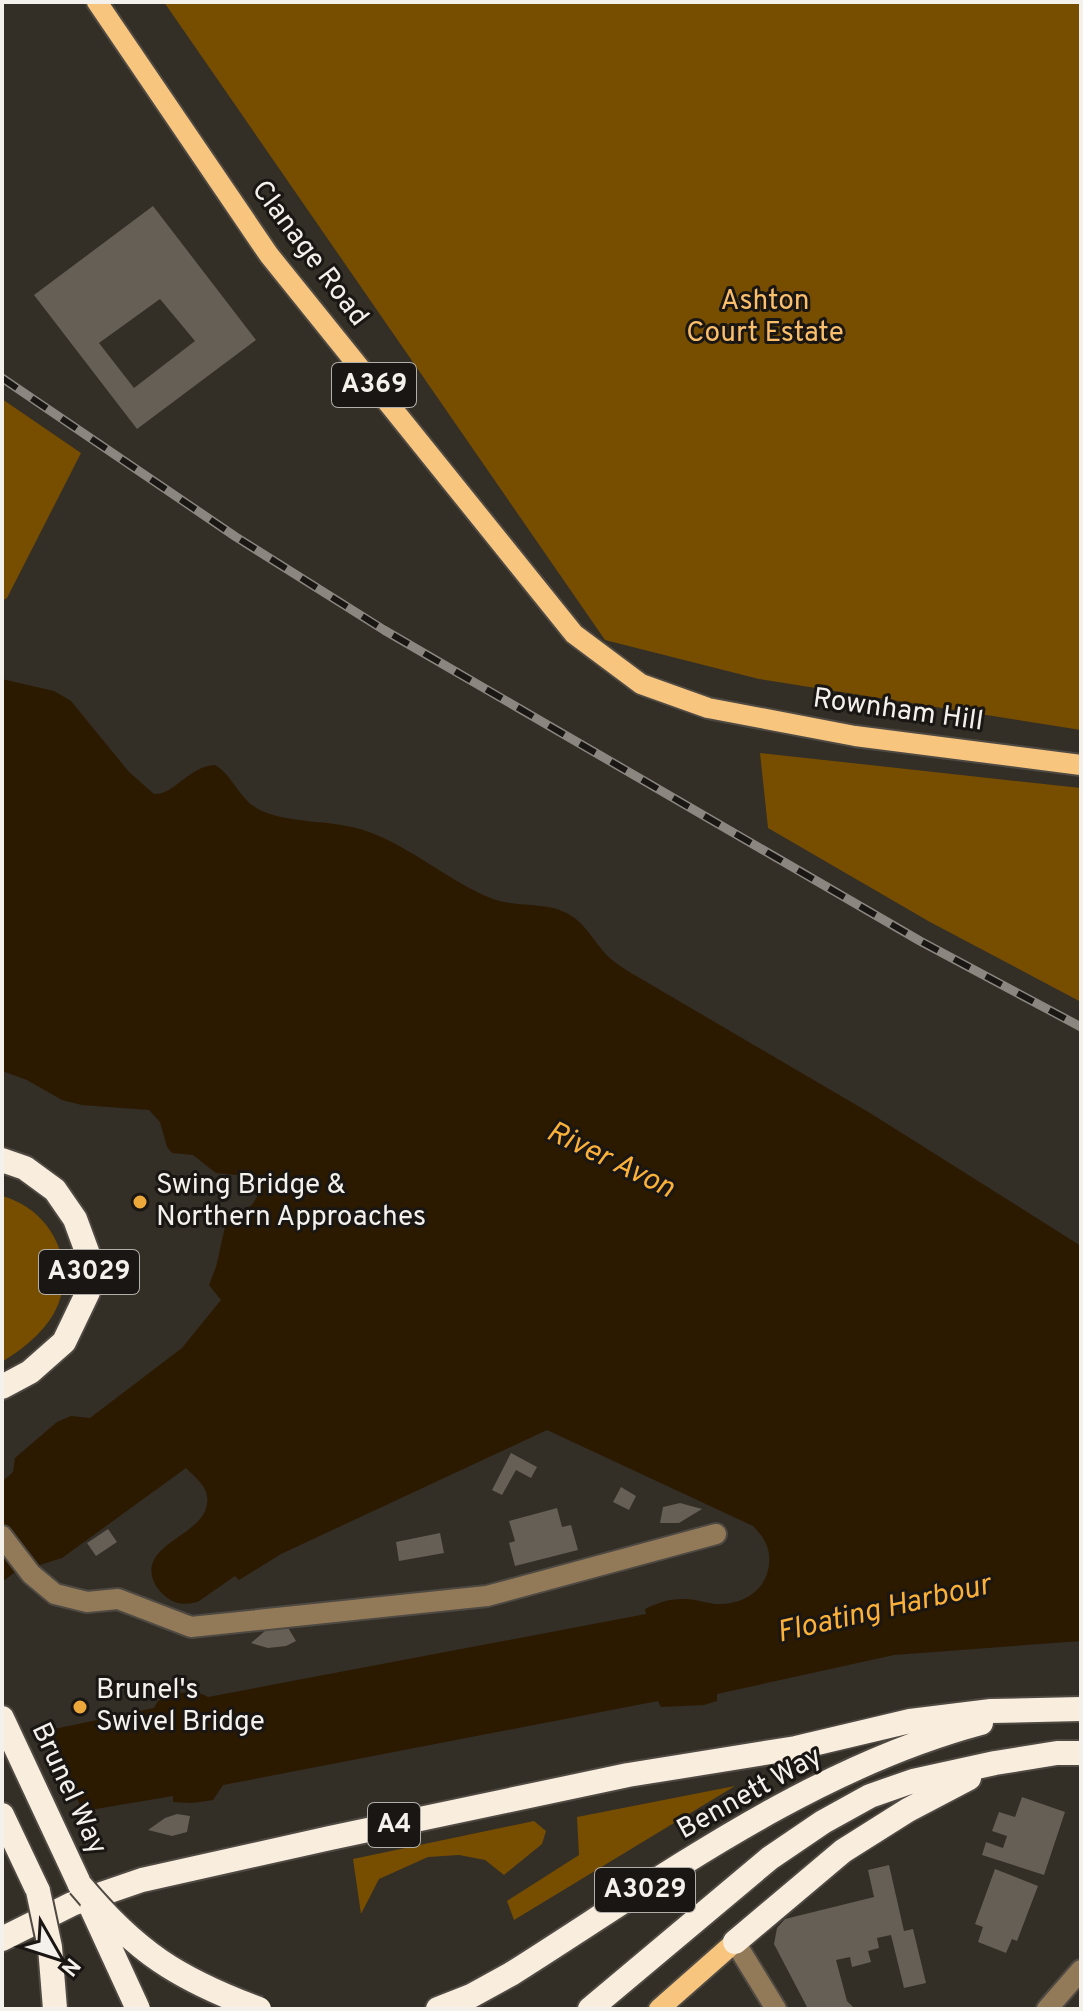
<svg xmlns="http://www.w3.org/2000/svg" width="1083" height="2011" viewBox="0 0 1083 2011" font-family="Overpass,sans-serif">
  <rect width="100%" height="100%" fill="#332e26"/>
  <path fill="#774e00" d="M164,2H1081V730L759,679L605,640Z
    M2,399L81,453L7,598L2,601Z
    M760,753L1081,788V1002L930,922L768,828Z
    M2,1196C54,1210 80,1268 53,1315C41,1335 21,1350 2,1362Z
    M735,1786L514,1920L507,1901L579,1855L577,1817Z
    M534,1821L546,1831L542,1844L504,1875L485,1860L459,1855L428,1857L379,1879L361,1914L353,1859Z"/>
  <path fill="#2c1a00" d="M2,679L54,691L71,701L129,772L154,794C173,796 189,766 215,765C234,776 239,801 262,811C295,825 335,819 369,832C413,848 451,883 493,899C517,908 548,901 570,915C585,924 592,938 603,951C609,959 618,964 626,970L870,1113L1081,1246V1641L894,1655L717,1694V1701L704,1705L661,1707L658,1701L223,1785L213,1800L192,1803L173,1802V1796L60,1815L2,1740L154,1708L158,1701C175,1694 191,1687 208,1697L646,1614L645,1609C657,1603 669,1599 682,1599C694,1598 707,1604 719,1604C744,1604 766,1590 769,1565C771,1548 764,1537 753,1526L547,1430L281,1554L239,1580L235,1576C223,1584 211,1593 199,1601C193,1604 181,1605 175,1602C168,1600 160,1592 156,1586C133,1545 203,1537 207,1504C210,1488 196,1478 186,1468L62,1558L14,1573L2,1582V1482L13,1472L15,1458L57,1422L71,1416L90,1418L182,1348L221,1300L209,1285L216,1267L227,1218L252,1205L263,1187L257,1177L216,1173L193,1155L172,1153L167,1147L160,1122L149,1110L82,1105L62,1100L27,1080L2,1071Z"/>
  <path fill="#332e26" d="M43,1727L85,1815L61,1819L2,1847V1736Z"/>
  <path fill="#655f56" fill-rule="evenodd" d="M153,206L256,340L137,429L34,295ZM160,299L195,341L134,388L99,343Z
    M511,1453L537,1467L531,1478L516,1470L502,1495L492,1490Z
    M621,1487L636,1496L629,1510L613,1502Z
    M680,1503L702,1509L679,1523H660L663,1507Z
    M557,1508L562,1527L571,1525L578,1550L515,1566L509,1543L515,1541L509,1521Z
    M108,1529L117,1542L96,1556L87,1543Z
    M440,1533L444,1553L399,1561L396,1542Z
    M287,1626L296,1641L286,1646L268,1648L251,1643L265,1631Z
    M1022,1797L1065,1812L1044,1875L982,1855L986,1842L1003,1848L1007,1836L992,1831L999,1812L1015,1817Z
    M177,1814L190,1816L187,1832L172,1836L148,1830L165,1818Z
    M889,1865L904,1931L913,1929L926,1983L904,1988L891,1935L877,1938L879,1948L868,1951L871,1962L852,1967L850,1957L836,1960L847,2001L855,2009H808L774,1944L777,1928L785,1919L874,1897L868,1870Z
    M995,1869L1038,1886L1017,1941L1012,1939L1006,1953L978,1942L983,1927L975,1924Z"/>
  <g fill="none" stroke-linecap="round" stroke-linejoin="round">
    <defs>
      <path id="minor" d="M2,1536L31,1574L55,1594L87,1602L118,1599L191,1627L487,1596L716,1534
        M735,1942L776,2009
        M1047,2009L1081,1970"/>
      <path id="major" d="M97,2L269,255L574,634L641,684L708,708L855,736L1081,765
        M659,2009L735,1942"/>
      <path id="highway" d="M2,1160L25,1168L55,1190L75,1219L89,1257L88,1292L64,1342L30,1372L2,1387
        M2,1718L80,1885
        M2,1815L38,1891
        M2,1939L72,1904L142,1880L330,1838L628,1775L796,1748L910,1721L991,1711L1081,1709
        M735,1942L843,1851L908,1810L969,1778
        M438,2009L471,1996L511,1974C660,1880 809,1769 981,1723
        M590,2009L770,1858L823,1822L870,1796L913,1781L995,1763L1057,1753H1081"/>
    </defs>
    <use href="#minor" stroke="#4e4942" stroke-width="24"/>
    <use href="#major" stroke="#4e4942" stroke-width="24"/>
    <use href="#highway" stroke="#4e4942" stroke-width="28"/>
    <use href="#minor" stroke="#927a59" stroke-width="20"/>
    <use href="#major" stroke="#f8c57f" stroke-width="20"/>
    <use href="#highway" stroke="#f9eddd" stroke-width="24"/>
    <defs>
      <path id="rail" d="M2,378L236,537L384,630L920,941L1081,1027"/>
    </defs>
    <use href="#rail" stroke="#8b8780" stroke-width="9"/>
    <use href="#rail" stroke="#191613" stroke-width="6" stroke-dasharray="18" stroke-linecap="butt"/>
    <defs>
      <path id="highway-bridge" d="M80,1885C136,1952 178,1979 259,2009
        M38,1891L50,1947L55,2009
        M92,1909L138,2009"/>
    </defs>
    <use href="#highway-bridge" stroke="#4e4942" stroke-width="28" stroke-linecap="butt"/>
    <use href="#highway-bridge" stroke="#f9eddd" stroke-width="24"/>
  </g>
  <g fill="#eda83b" stroke="#191613" stroke-width="3">
    <circle cx="140" cy="1202" r="8"/>
    <circle cx="80" cy="1707" r="8"/>
  </g>
  <g text-anchor="middle" dominant-baseline="central" stroke-width="6" stroke-linejoin="round" paint-order="stroke">
    <g fill="#191613" stroke="#b2afaa" stroke-width="2">
      <rect x="332" y="363" width="84" height="44" rx="6"/>
      <rect x="39" y="1250" width="100" height="44" rx="6"/>
      <rect x="368" y="1803" width="52" height="44" rx="6"/>
      <rect x="595" y="1868" width="100" height="44" rx="6"/>
    </g>
    <g font-size="26" font-weight="bold" fill="#f4f0eb">
      <text x="374" y="385">A369</text>
      <text x="89" y="1272">A3029</text>
      <text x="394" y="1825">A4</text>
      <text x="645" y="1890">A3029</text>
    </g>
    <g font-size="28" fill="#f4f0eb" stroke="#191613">
      <text transform="translate(309 254) rotate(53)">Clanage Road</text>
      <text transform="translate(898 711) rotate(8)">Rownham Hill</text>
      <text transform="translate(68 1789) rotate(65)">Brunel Way</text>
      <text transform="translate(750 1794) rotate(-29)">Bennett Way</text>
    </g>
    <g font-size="28" fill="#fbbf6b" stroke="#191613">
      <text x="765" y="302">Ashton<tspan x="765" dy="32">Court Estate</tspan></text>
    </g>
    <g font-size="28" fill="#f4f0eb" stroke="#191613" text-anchor="start">
      <text x="156" y="1186">Swing Bridge &amp;<tspan x="156" dy="32">Northern Approaches</tspan></text>
      <text x="96" y="1691">Brunel's<tspan x="96" dy="32">Swivel Bridge</tspan></text>
    </g>
    <g font-size="30" font-style="italic" fill="#fbb139" stroke="#191613">
      <text transform="translate(610 1161) rotate(26)">River Avon</text>
      <text transform="translate(884 1610) rotate(-13)">Floating Harbour</text>
    </g>
  </g>
  <rect width="1083" height="2011" fill="none" stroke="#f4f0eb" stroke-width="8"/>
  <g transform="translate(56 1955) rotate(129)" stroke="#191613" stroke-width="6" paint-order="stroke">
  <path d="M0-6L14 30L0 20L-14 30Z" fill="#f4f0eb"/>
  <text y="-12" font-size="22" font-weight="bold" text-anchor="middle" fill="#f4f0eb">N</text>
  </g>
</svg>
